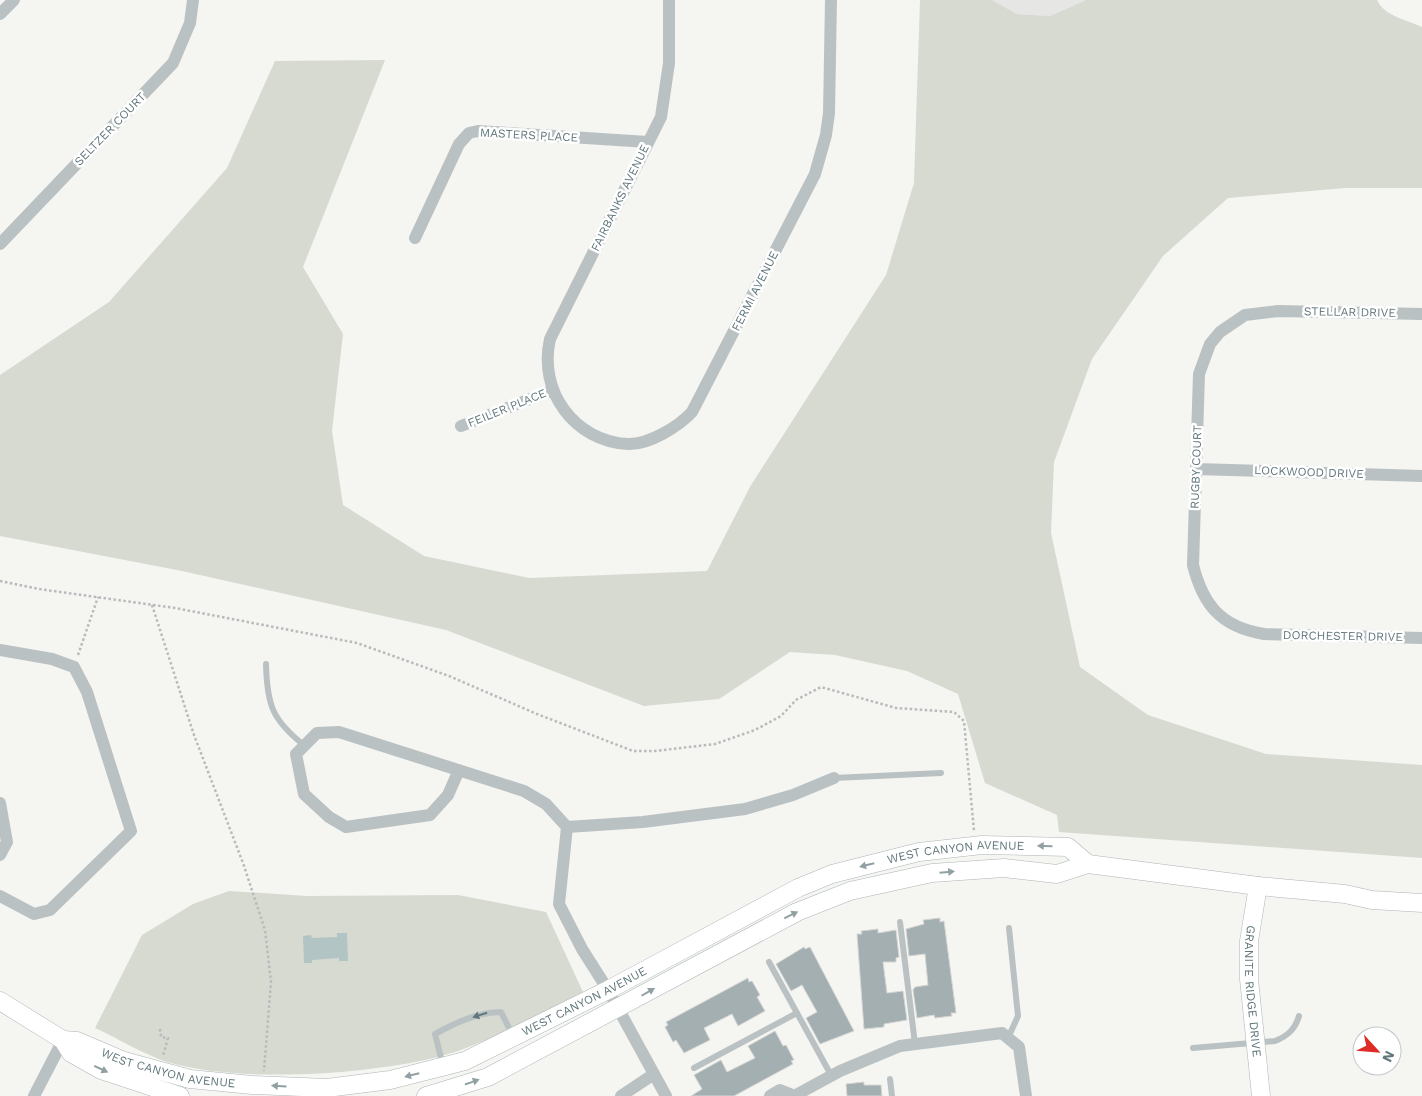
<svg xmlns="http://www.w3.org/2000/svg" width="1422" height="1096" viewBox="0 0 1422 1096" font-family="'Work Sans',sans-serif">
  <rect width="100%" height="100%" fill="#f5f5f2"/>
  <path fill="#e6e6e5" d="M992,0H1086L1050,16L1017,14Z"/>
  <path fill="#d6dad1" d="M920,0H992L1017,14L1050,16L1086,0H1377C1384,16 1407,20 1422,27V188H1345L1228,198L1163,256L1092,359L1054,462L1051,533L1080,667L1148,715L1266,754L1422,765V858L1059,832L1057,815L985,783L958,694L907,671L835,655L790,652L719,699L644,706L446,630L182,571L0,536V375L109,302L227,168L275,61L385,60L303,267L343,334L332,431L343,505L424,556L529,578L707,571L751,485L886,275L914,183Z
    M229,891L307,896L458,895L546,912L583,992C536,1016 486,1045 434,1058C361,1075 240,1083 167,1062C143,1054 119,1039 95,1028L142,935L193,904Z"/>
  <path fill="#b2c4c4" d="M337,933H347L348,961H339V958L312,960V963H304L303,936L311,935L312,938L337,937Z"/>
  <path fill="#a3afb1" stroke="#d7d6d5" d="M940,918V922L944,921L956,1013H951L952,1016L935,1018L934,1015L917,1018L913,990L915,987L928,985L925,954L909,956L906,929L924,924L923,920Z
    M878,929V933L896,930L899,957L896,958V962H883L887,993L903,991L907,1020L884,1024V1027L864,1029L857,934H862L861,931Z
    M804,947L805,949L810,947L854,1031L820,1044L806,1018L817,1012L802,985L791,991L776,964Z
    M748,978L749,982L752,981L760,995L757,997L765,1011L738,1026L732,1014L704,1028L710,1040L684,1053L676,1040L673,1042L665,1027L668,1025L666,1022Z
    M775,1031L783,1046L786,1045L794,1060L791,1061L793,1064L734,1096H691L702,1089L694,1075L721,1060L727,1072L755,1058L748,1046Z
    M864,1082V1085H881L882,1096H847L846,1084Z"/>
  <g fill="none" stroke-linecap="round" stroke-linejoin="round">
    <defs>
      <g id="secondary">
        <path id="s1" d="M1258,886L1249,941V979L1261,1096"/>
        <path d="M0,1001L63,1040L71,1053L101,1070L180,1096"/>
        <path id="s2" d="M63,1040L77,1041L124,1061L190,1079L252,1085L327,1088L390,1080L465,1061L608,990L798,888L832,874L919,852L982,845L1068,847L1088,864"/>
        <path d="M426,1096L488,1077L797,912L850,891L932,873L1004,868L1057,874L1088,864L1258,886L1345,894L1372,900L1422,903"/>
      </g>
    </defs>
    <use href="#secondary" stroke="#acb5b7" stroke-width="19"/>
    <path stroke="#b7bbbc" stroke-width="2.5" stroke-dasharray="2.5 2.5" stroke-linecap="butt" d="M0,581L39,589L175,608L357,643L449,676L537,714L633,751H655L715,744L755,730L781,716L796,700L821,687L896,708L954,712L964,721L974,831
      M152,605L194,735L243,863L265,930L271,982L264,1071
      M78,655L98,597
      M160,1029L161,1037L168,1038L163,1056"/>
    <path stroke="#bac1c2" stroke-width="6" d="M266,664C267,705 272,720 305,746
      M834,778L941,773
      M900,922L915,1044
      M769,962L831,1075
      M1008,1038L1018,1016L1009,928
      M1193,1048L1275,1041C1288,1036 1295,1029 1299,1016
      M443,1066L435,1034C455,1023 478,1012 501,1012L513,1036
      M694,1068L797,1013
      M890,1079L892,1096"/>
    <path stroke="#bac1c2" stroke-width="12" d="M669,0V63L661,117L550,339C538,391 574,441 628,444C649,445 679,426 692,412L815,174L826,135L829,113L831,0
      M0,14L14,0
      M415,238L459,144L469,133L478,131L648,142
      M0,244L173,63L190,23L193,0
      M1422,314L1278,311L1245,315L1220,332L1210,344L1199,374L1193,565C1203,605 1221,627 1264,634L1422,638
      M461,426L553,390
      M1196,469L1422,476
      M0,650L52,659L74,667L87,692L131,831L50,910L34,914L0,896
      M459,770L448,795L430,815L346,827L329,817L304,794L296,754L317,733L339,732L524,791L546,804L567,827L559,904L582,949L608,990L666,1096
      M0,803L7,842L0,855
      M567,827L643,822L745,809L793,795L834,778
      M796,1095L840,1071L900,1046L1002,1033L1019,1047L1026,1096
      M34,1096L63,1040
      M621,1096L654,1074
      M770,1096L780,1090L795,1096"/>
    <use href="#secondary" stroke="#fff" stroke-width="18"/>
  </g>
  <defs><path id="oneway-solid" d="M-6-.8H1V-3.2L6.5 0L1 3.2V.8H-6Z" transform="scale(1.25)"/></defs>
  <g fill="#90a0a3">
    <use href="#oneway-solid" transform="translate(1045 846) rotate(-179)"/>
    <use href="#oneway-solid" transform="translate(867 865) rotate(166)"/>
    <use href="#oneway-solid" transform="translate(947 872) rotate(-5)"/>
    <use href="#oneway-solid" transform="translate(791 915) rotate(-26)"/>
    <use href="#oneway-solid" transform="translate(648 992) rotate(-30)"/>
    <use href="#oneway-solid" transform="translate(101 1069) rotate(25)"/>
    <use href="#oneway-solid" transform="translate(412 1075) rotate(166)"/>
    <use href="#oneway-solid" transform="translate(472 1082) rotate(-19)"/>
    <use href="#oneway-solid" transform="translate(279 1086) rotate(-177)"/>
  </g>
  <use fill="#61777c" href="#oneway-solid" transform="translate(480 1015) rotate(162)"/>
  <g text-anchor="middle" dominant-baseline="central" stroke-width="5" stroke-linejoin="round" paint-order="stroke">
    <g font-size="12" fill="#61777c" stroke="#fff">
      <text transform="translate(110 129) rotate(-46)">SELTZER COURT</text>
      <text transform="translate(529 135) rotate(3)">MASTERS PLACE</text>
      <text transform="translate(620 198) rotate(-64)">FAIRBANKS AVENUE</text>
      <text transform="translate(755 291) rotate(-63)">FERMI AVENUE</text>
      <text transform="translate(1350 312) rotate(1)">STELLAR DRIVE</text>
      <text transform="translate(507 408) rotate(-22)">FEILER PLACE</text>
      <text transform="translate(1196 467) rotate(-88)">RUGBY COURT</text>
      <text transform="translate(1309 472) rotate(2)">LOCKWOOD DRIVE</text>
      <text transform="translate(1343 636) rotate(1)">DORCHESTER DRIVE</text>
      <text stroke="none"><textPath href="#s2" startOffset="950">WEST CANYON AVENUE</textPath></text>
      <text stroke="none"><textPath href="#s1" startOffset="106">GRANITE RIDGE DRIVE</textPath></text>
      <text stroke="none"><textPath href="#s2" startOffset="545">WEST CANYON AVENUE</textPath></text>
      <text stroke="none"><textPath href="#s2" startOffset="110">WEST CANYON AVENUE</textPath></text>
    </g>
  </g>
  <g transform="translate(1377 1051) rotate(116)"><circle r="24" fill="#ffffff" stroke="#c0c9cb"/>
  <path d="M0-4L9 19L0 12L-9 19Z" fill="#df2b28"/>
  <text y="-8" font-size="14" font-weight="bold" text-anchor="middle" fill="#61777c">N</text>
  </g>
</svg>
